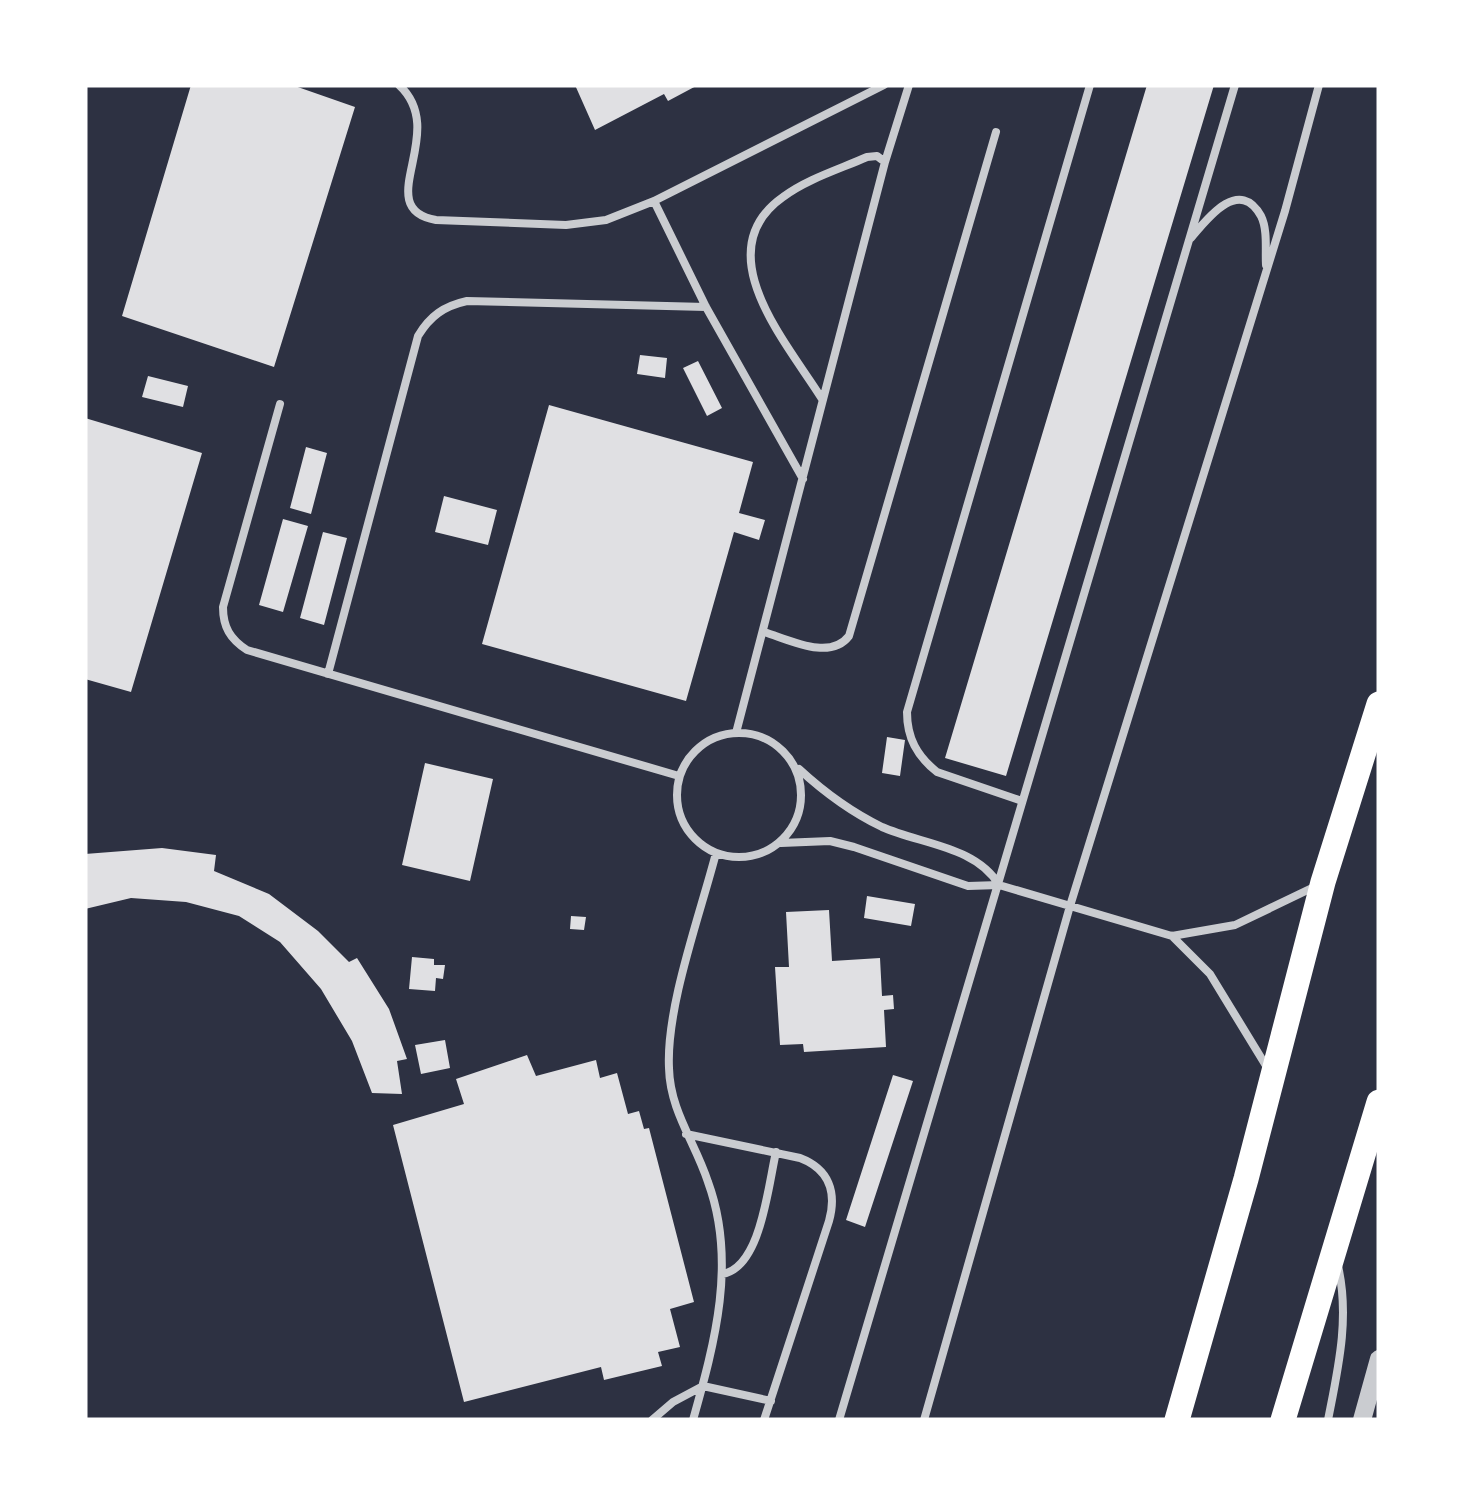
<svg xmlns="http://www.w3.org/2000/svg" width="1464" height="1505" viewBox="0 0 1464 1505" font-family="Lato,sans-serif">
  <rect width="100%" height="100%" fill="#2d3142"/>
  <path fill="#e0e0e3" d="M191,85H292L355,107L274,367L122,316Z
    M575,85H698L668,101L664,94L595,130Z
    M1147,85H1214L1006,776L945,758Z
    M640,355L667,358L665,378L637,374Z
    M698,361L722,408L707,416L683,368Z
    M148,376L188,386L183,407L142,397Z
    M549,405L753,462L739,513L765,520L759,540L734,532L686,701L482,644Z
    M85,418L202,453L131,692L85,679Z
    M306,447L327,453L311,514L290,508Z
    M444,496L497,510L488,545L435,532Z
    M283,519L308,526L283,612L259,605Z
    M323,532L347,538L324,625L300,618Z
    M887,737L905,740L900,776L882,773Z
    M425,763L493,779L470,881L402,865Z
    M162,848L216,855L214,871L269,894L318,931L349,962L357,958L389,1009L407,1059L397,1061L402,1094L372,1093L352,1041L321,989L280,942L239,916L186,902L131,898L85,909V854Z
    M867,896L915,904L911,926L864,918Z
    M829,910L832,961L880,958L882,996L893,995L894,1009L884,1010L886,1047L804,1052L803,1044L780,1045L775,967H789L786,912Z
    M571,916L586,917L584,930L570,929Z
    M412,957L434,959V965H445L443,979L436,978L435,991L409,989Z
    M445,1040L450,1068L421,1074L415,1045Z
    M527,1055L536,1076L596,1060L600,1078L617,1073L628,1114L639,1111L644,1129L649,1128L694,1302L670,1309L680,1347L658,1352L662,1366L604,1380L601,1367L464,1402L393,1125L464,1104L456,1079Z
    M893,1075L913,1081L865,1227L846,1220Z"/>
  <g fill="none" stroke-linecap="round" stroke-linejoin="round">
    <path stroke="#caccd0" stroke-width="8" d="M399,85C451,133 369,208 436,220L566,225L606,220L654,201L884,85
      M885,162L909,85
      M654,201L706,307L803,479
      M1191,238C1206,220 1239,176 1261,216C1268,230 1265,251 1266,265
      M280,404L223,607C223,627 230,639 247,650L679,776
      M764,632C790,640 830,661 849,636L996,132
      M328,674L418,336C430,316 444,306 467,301L706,307
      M677 795a62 62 0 1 1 124 0a62 62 0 1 1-124 0Z
      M736,733L885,162L877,156L867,157C840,169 807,179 783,197C705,252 788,344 822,399
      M799,769C824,792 851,812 882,827C920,844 976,846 999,885
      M1022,801L937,772C917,756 907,738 907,712L1090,85
      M781,843L830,841L854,847L968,886L999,885L1172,936L1235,925L1314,887
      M1172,936L1210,974L1268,1069
      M686,1134L800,1158C829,1169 837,1192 829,1221L764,1420
      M722,1274C761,1268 768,1186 776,1152
      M652,1420L673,1402L703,1386L771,1401
      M693,1420C715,1342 737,1261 708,1182C695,1142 670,1111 669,1068C666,1007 700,915 716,853
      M839,1420L1235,85
      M924,1420L1070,906L1285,211L1319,85
      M1328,1420C1338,1369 1350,1318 1338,1266"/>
    <path stroke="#caccd0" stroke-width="18" d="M1362,1420L1379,1359"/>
    <path stroke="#fff" stroke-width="25" d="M1177,1420L1246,1179L1323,882L1379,704
      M1283,1420L1379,1102"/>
  </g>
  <rect width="1464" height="1505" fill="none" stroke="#ffffff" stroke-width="175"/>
</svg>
